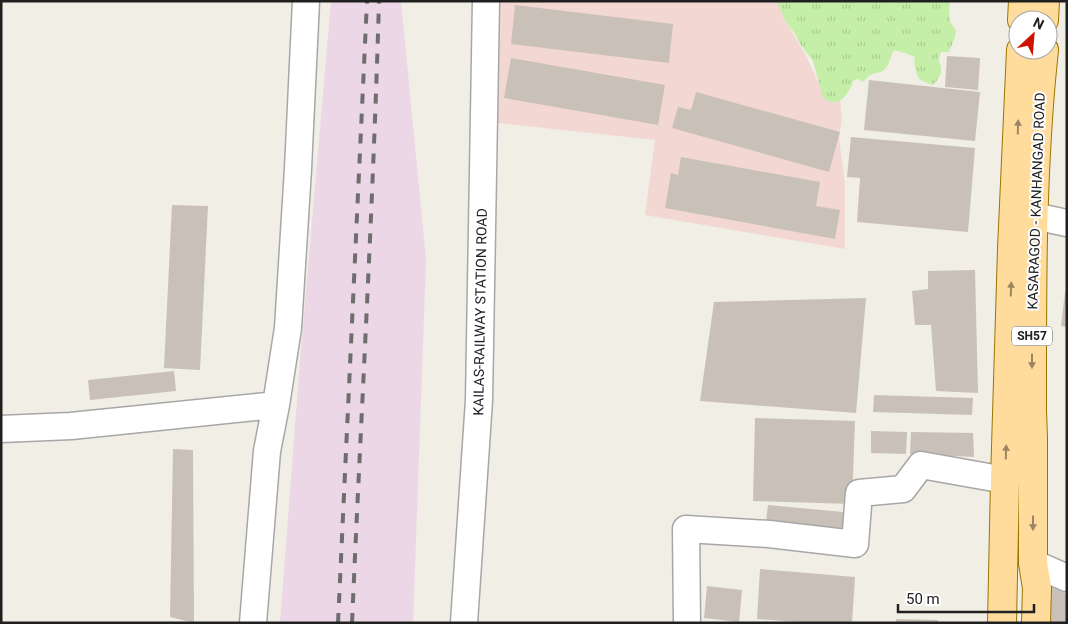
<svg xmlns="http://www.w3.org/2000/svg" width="1068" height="624" viewBox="0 0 1068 624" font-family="Roboto,sans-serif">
  <defs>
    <pattern id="grass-tufts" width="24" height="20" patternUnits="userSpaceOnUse" patternTransform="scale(1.25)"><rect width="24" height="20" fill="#c5eea8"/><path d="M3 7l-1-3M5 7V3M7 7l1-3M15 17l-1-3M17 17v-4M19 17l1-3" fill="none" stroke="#a9cc90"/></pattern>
  </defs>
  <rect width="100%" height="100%" fill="#f1eee5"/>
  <path fill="#f3d7d3" d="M492,1H778L782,15L806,56L822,90L840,99L842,118L839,139L845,184V249L645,215L655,140L498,123Z"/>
  <path fill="#ebd7e5" d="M331,1H401L426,260L413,623H280L300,361Z"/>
  <path fill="url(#grass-tufts)" d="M776,1H950L949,8L950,21L956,31L955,37L949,52H941C936,63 941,60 941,69C942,75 937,81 933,85L929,84L919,79C916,70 913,68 915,57L905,53L894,50C890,56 890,64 885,69C880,74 874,72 869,76C867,77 865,80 863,82L858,79L854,80C850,89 843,105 831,102C828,101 825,99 823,98L813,61L800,44L795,34L786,22Z"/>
  <path fill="#c9c1b8" d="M515,5L673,24L669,63L511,44Z
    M947,56L980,58L978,90L945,87Z
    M511,58L665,85L658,125L504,98Z
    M869,80L980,92L975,141L864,130Z
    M696,92L840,132L829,172L672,128L678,107L691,110Z
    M851,137L975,148L968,232L857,222L860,178L847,177Z
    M681,157L820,182L816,206L840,210L835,239L665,208L671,173L678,175Z
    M172,205L208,206L200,370L164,368Z
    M975,270L978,393L936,391L931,325H915L912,291L928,289V271Z
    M1065,292H1067V327L1061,326Z
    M866,298L856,413L700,401L714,302Z
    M174,371L176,391L90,400L88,380Z
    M874,395L973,398L972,415L873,412Z
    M755,418L855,421L852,504L753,501Z
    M871,431L907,432L906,454L871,453Z
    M911,432L973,433L974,457L910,454Z
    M173,449L193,450L194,623L170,617Z
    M768,505L854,513L852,540L765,530Z
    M760,569L855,577L852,623H812L757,619Z
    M1047,584L1067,594V623H1044Z
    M707,586L742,590L739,622L704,618Z
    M896,619L938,620V623H896Z"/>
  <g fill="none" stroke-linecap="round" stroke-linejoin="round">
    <defs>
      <path id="minor" d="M1034,216L1067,223
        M1,429L71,426L276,405
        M1033,563L1067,578
        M253,623L267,451L276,405L288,328L298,169L306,1
        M464,623L479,400L486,1
        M687,623L686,529L769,534L855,544L859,493L903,489L921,465L1005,480"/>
      <path id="major" d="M1022,20L1023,1
        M1044,20L1045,1
        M1002,623L1005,480L1012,249L1021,50
        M1036,623L1037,588L1033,563V438L1032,411C1032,291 1031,170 1044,50"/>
    </defs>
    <use href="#minor" stroke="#a7a7a7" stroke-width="29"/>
    <use href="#major" stroke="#9b7500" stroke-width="30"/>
    <use href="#minor" stroke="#fff" stroke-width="26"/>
    <use href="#major" stroke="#ffdc9c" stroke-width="28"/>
    <path stroke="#6e6e6e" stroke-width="4" stroke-dasharray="10 10" stroke-linecap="butt" d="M338,623L367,1
      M352,623C361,416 373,209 379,1"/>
  </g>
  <defs><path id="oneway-solid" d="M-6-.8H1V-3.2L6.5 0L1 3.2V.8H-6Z" transform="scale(1.25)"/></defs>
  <g fill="#9b8764">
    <use href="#oneway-solid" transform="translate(1018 127) rotate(-88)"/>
    <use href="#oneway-solid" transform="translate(1011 289) rotate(-88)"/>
    <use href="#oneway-solid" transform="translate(1032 361) rotate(90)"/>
    <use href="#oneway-solid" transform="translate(1006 452) rotate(-88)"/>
    <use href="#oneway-solid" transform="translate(1033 523) rotate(90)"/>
  </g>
  <g text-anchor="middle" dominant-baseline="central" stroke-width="4" stroke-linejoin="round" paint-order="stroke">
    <rect fill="#fff" stroke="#636363" stroke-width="1" x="1012" y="326.5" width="40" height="19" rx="4"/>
    <g font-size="12" font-weight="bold" fill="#202020">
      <text x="1032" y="336">SH57</text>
    </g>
    <g font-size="14" fill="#202020" stroke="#fff">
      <text transform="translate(1036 201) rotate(-88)">KASARAGOD - KANHANGAD ROAD</text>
      <text transform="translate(480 312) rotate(-89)">KAILAS-RAILWAY STATION ROAD</text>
    </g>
  </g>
  <rect width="1068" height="624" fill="none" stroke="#202020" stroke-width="5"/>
  <g transform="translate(1033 35) rotate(26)"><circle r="24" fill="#ffffff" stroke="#a6a6a6"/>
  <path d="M0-4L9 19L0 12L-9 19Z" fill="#cf1100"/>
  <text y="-8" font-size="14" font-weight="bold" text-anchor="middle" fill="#202020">N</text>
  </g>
  <path d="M898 604v8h136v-8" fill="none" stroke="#202020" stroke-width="2.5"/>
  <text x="906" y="604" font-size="15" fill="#202020" stroke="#ffffff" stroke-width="4" paint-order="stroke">50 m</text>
</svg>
